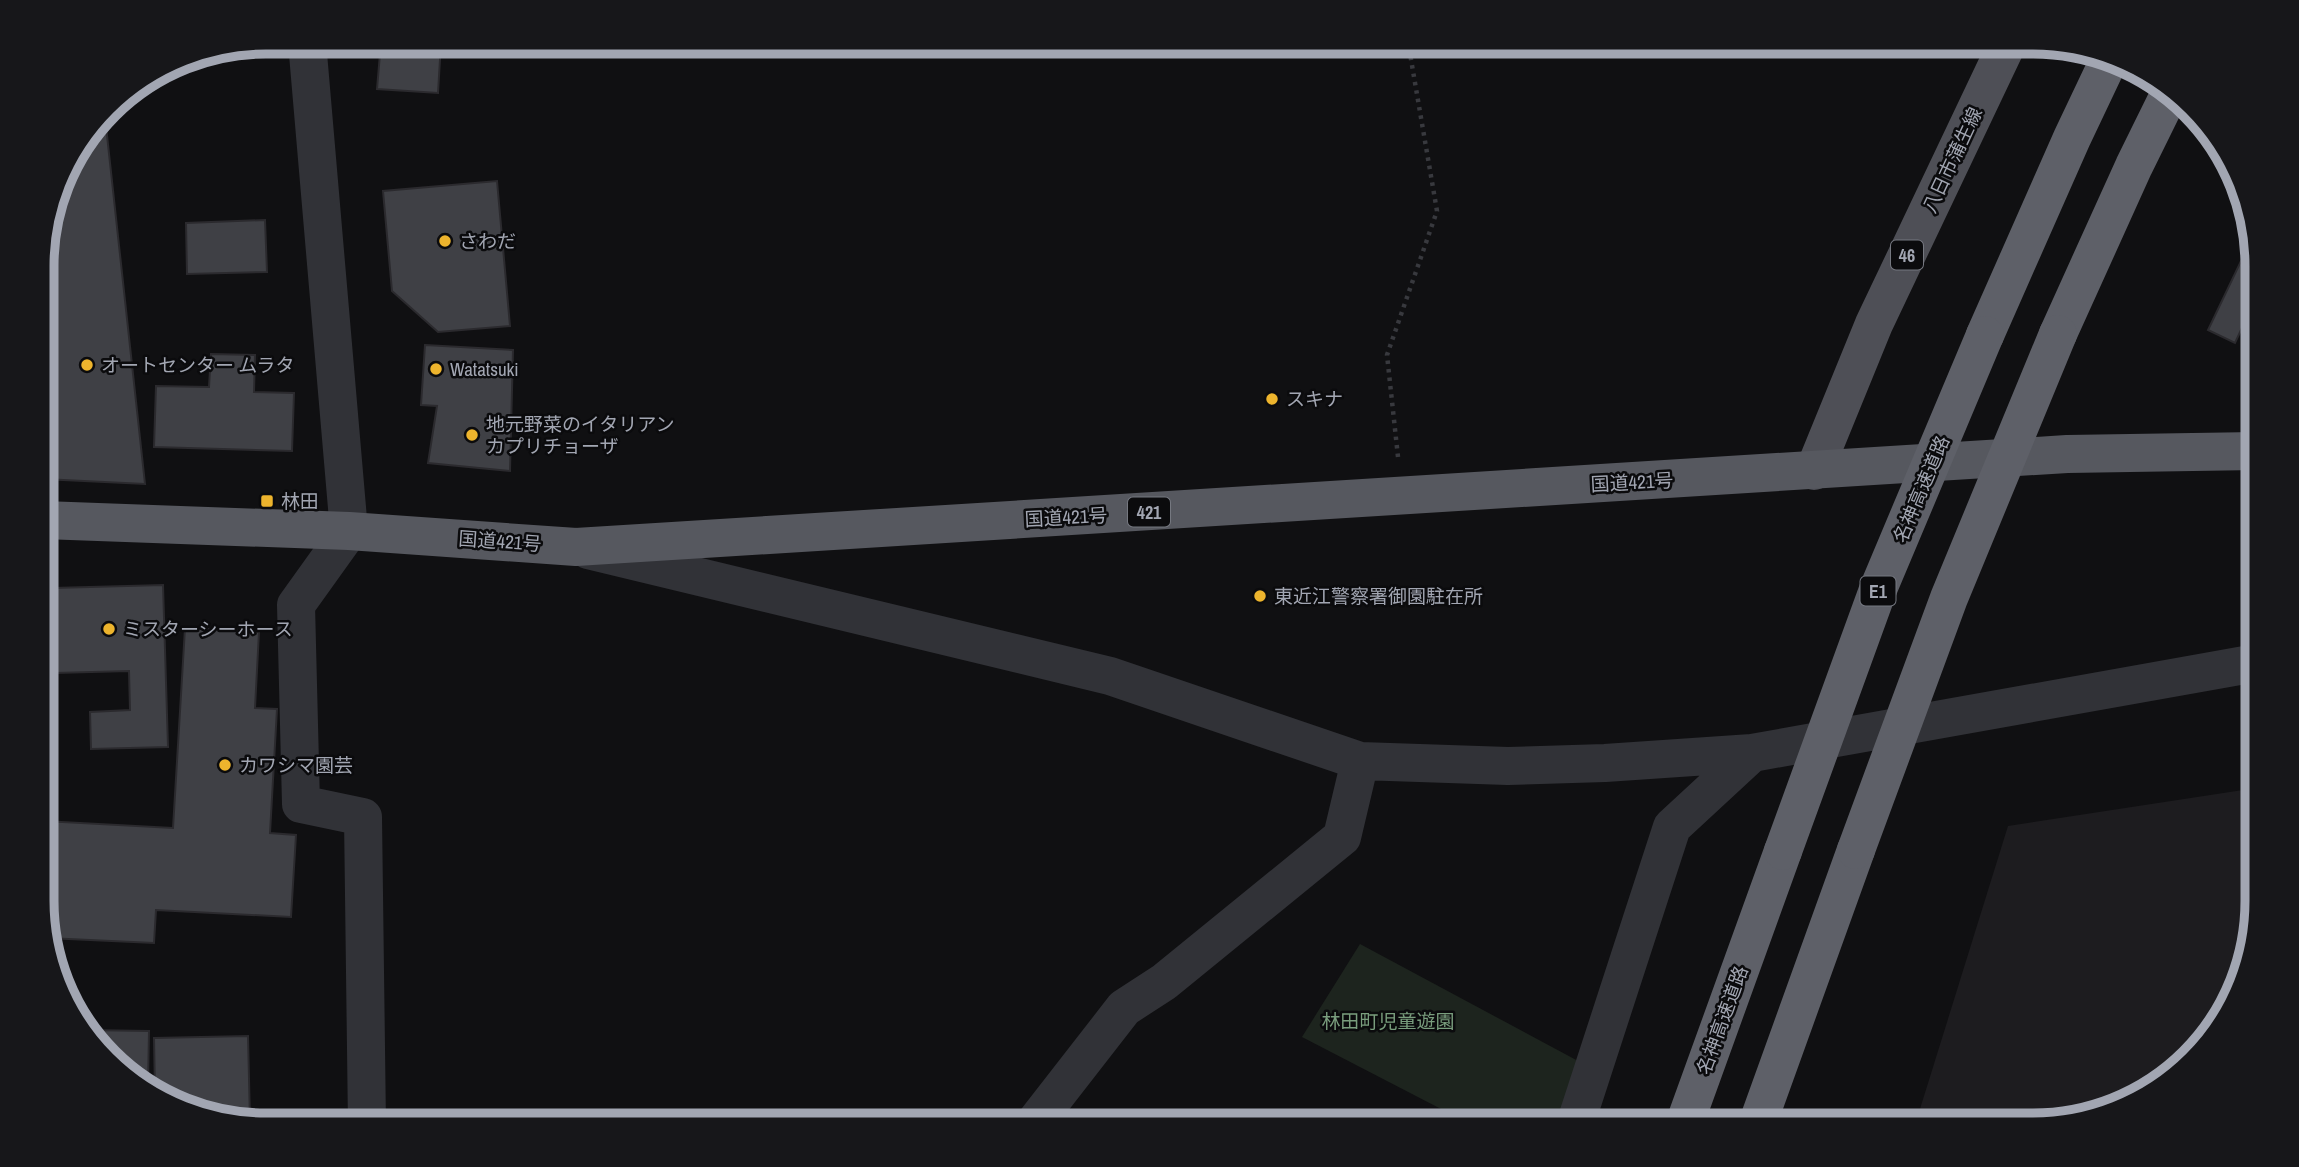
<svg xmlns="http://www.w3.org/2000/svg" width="2299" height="1167" viewBox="0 0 2299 1167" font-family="'Archivo Narrow','Noto Sans JP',sans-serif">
  <rect width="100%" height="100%" fill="#101012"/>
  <path fill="#1d1c1f" d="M2243,790H2257V901L2234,1000L2158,1087L2047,1125H1915L2008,826Z"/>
  <path fill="#1d241e" d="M1360,944L1593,1069L1575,1125H1472L1302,1037Z"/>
  <path fill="#3f4045" stroke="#2b2a2e" stroke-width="2" d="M381,42L441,43L438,93L377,89Z
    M104,116L105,117L145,484L43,479V251L65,167Z
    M497,181L510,326L438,332L392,291L383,191Z
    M265,220L267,272L187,274L186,223Z
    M2241,261L2255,268V300L2235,343L2208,330Z
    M425,345L513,350L510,471L428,463L437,406L421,405Z
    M211,354L255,355L254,392L294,393L292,451L154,447L156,386L209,387Z
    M163,585L168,747L91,749L90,712L130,710L129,671L55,673L53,588Z
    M185,628L259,632L255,708L277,709L270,833L296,835L291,917L156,910L154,943L47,938L44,931V821L173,828Z
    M85,1030L149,1031L148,1086L88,1037Z
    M248,1036L250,1121L167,1102L155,1092L154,1038Z"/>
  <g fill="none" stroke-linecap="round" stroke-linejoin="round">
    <path stroke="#38393e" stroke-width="4.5" stroke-dasharray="3.5 5" stroke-linecap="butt" d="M1398,457L1387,355L1437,211L1408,42"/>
    <path stroke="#313237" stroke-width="38" d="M349,531L296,605L301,804L363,817L367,1125
      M588,550L1110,676L1360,761L1508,766L1605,763L1752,753L2256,663
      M1033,1125L1124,1008L1164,982L1342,837L1360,761
      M1575,1125L1672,827L1752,753"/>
    <path stroke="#313237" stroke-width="38" d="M307,42L349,531"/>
    <path stroke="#4e4f56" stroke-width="38" d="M1814,471L1874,324L2008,42"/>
    <path stroke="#56585f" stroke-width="38" d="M43,520L349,531L576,547L2067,454L2256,451"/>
    <path stroke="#5e6068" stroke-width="38" d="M2058,334L2134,166L2168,97
      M1985,335L2072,138L2109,60
      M1684,1125L1783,851
      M1757,1125L1856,850"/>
    <path stroke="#5e6068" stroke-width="38" d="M1856,850L1949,598L2058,334
      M1783,851L1879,587L1985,335"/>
  </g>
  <g fill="#edb42d" stroke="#0b0b0d" stroke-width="2.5">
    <circle cx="445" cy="241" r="7"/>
    <circle cx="87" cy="365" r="7"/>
    <circle cx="436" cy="369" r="7"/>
    <circle cx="1272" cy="399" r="7"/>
    <circle cx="472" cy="435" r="7"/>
    <rect x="260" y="494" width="14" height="14" rx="3.5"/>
    <circle cx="1260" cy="596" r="7"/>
    <circle cx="109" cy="629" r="7"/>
    <circle cx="225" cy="765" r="7"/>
  </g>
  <g text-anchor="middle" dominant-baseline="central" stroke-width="5" stroke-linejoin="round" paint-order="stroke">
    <g fill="#0b0b0d" stroke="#757880" stroke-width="2">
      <rect x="1891" y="240.5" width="32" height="29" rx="5"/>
      <rect x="1128" y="497.5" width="42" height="29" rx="5"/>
      <rect x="1860.5" y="576.5" width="35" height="29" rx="5"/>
    </g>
    <g font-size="18" font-weight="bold" fill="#a2a6b2">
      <text x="1907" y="255">46</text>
      <text x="1149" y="512">421</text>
      <text x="1878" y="591">E1</text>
    </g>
    <g font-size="19" fill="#a2a6b2" stroke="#0b0b0d">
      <text transform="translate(1952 160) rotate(-65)">八日市蒲生線</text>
      <text transform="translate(1632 482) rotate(-3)">国道421号</text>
      <text transform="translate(1921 489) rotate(-67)">名神高速道路</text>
      <text transform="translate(1066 517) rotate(-3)">国道421号</text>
      <text transform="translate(500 541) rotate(4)">国道421号</text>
      <text transform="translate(1722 1020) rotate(-70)">名神高速道路</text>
    </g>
    <g font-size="19" fill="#a2a6b2" stroke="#0b0b0d" text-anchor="start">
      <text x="459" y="241">さわだ</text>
      <text x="101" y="365">オートセンター ムラタ</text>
      <text x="450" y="369">Watatsuki</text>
      <text x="1286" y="399">スキナ</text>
      <text x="486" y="424">地元野菜のイタリアン<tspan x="486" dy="22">カプリチョーザ</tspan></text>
      <text x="281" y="501">林田</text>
      <text x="1274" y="596">東近江警察署御園駐在所</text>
      <text x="123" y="629">ミスターシーホース</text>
      <text x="239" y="765">カワシマ園芸</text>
    </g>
    <g font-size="19" fill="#799d7d" stroke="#0b0b0d">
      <text x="1388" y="1021">林田町児童遊園</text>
    </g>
  </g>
  <path d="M0 0H2299V1167H0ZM266 54H2033A212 212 0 0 1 2245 266V901A212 212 0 0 1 2033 1113H266A212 212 0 0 1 54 901V266A212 212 0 0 1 266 54Z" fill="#17171a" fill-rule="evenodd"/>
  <path fill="none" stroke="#a2a6b2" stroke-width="9" d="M266 54H2033A212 212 0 0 1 2245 266V901A212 212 0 0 1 2033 1113H266A212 212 0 0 1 54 901V266A212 212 0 0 1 266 54Z"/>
</svg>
